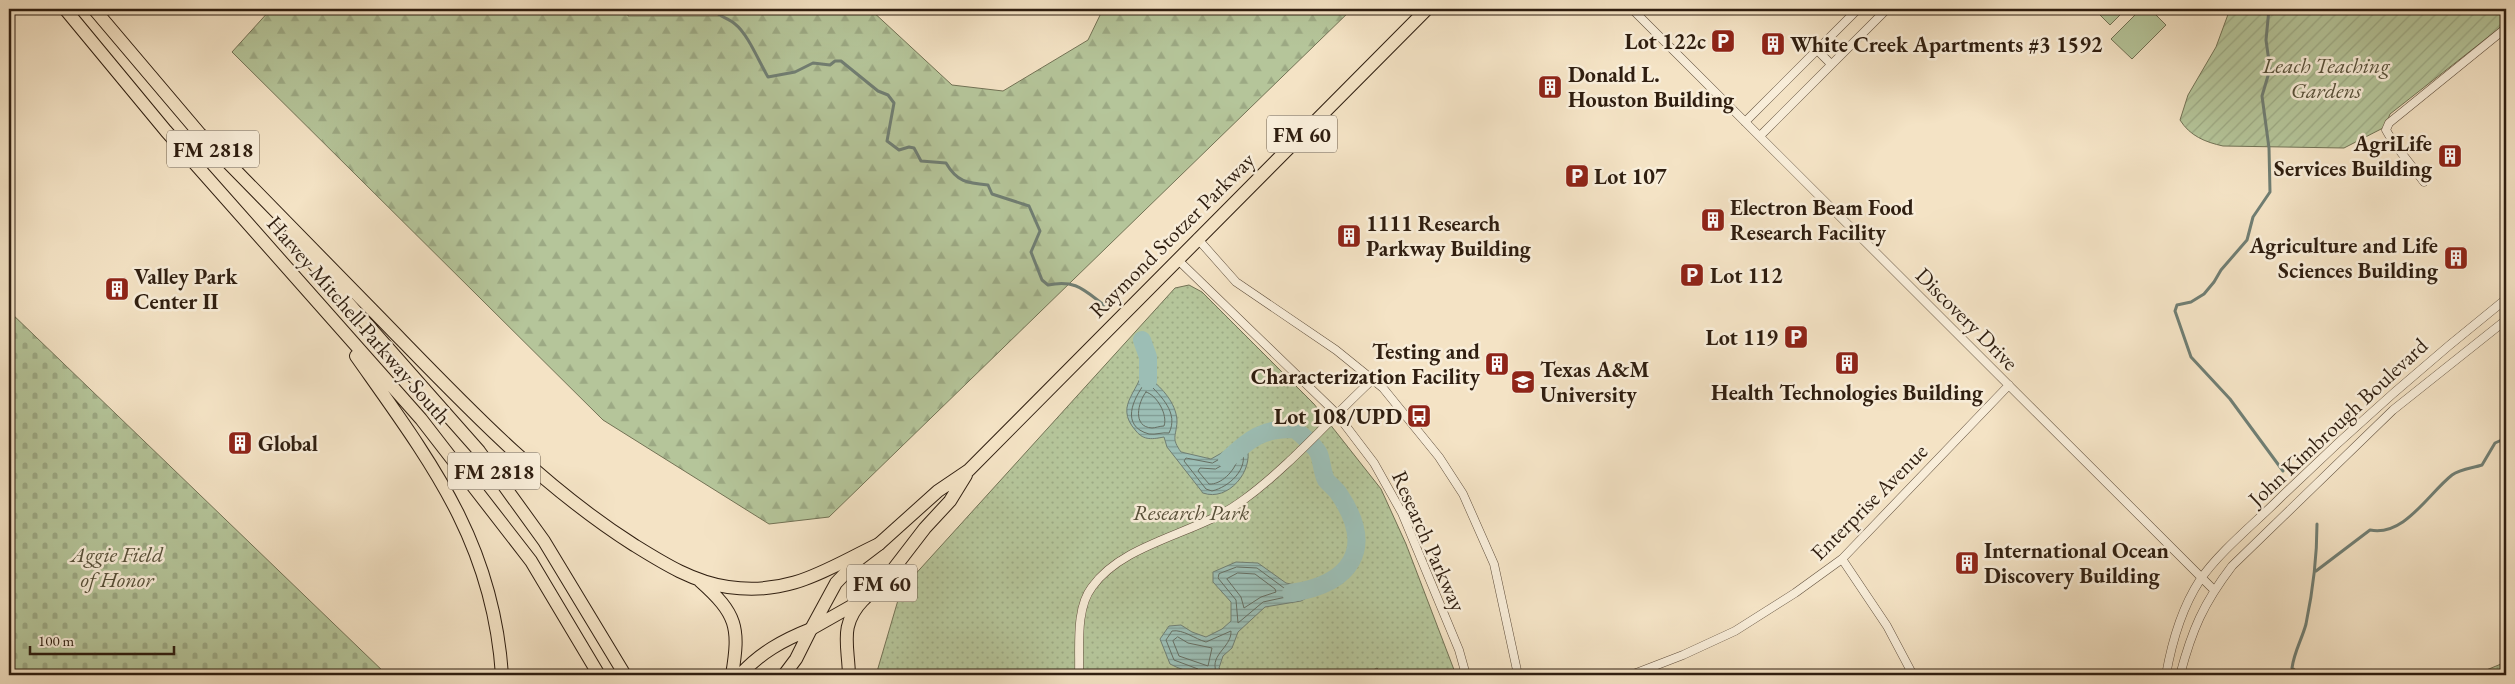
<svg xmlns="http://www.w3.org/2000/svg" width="2515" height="684" viewBox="0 0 2515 684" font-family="'EB Garamond',serif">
  <defs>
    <pattern id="forest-firs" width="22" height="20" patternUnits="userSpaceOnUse" patternTransform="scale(1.25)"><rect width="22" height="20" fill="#b5c59a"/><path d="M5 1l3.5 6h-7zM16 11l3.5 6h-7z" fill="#9ca984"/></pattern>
    <pattern id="cemetery-stones" width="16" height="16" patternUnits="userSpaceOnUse" patternTransform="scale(1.25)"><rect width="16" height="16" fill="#b5c59a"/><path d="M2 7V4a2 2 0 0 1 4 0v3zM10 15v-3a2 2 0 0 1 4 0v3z" fill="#9ca984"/></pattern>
    <pattern id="park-dots" width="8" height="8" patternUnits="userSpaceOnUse" patternTransform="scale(1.25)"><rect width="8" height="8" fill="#b5c59a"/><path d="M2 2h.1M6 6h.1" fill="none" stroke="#9ca984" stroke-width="1.8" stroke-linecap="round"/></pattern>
    <pattern id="garden-furrows" width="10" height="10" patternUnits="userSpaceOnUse" patternTransform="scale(1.25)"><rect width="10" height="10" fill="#b5c59a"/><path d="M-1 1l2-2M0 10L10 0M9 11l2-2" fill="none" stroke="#9ca984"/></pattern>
    <pattern id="water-rules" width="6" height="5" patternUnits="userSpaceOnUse" patternTransform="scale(1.25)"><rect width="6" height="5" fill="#9cbeb5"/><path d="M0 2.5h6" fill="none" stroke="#809a92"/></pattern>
  </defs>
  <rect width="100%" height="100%" fill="#f4e3c5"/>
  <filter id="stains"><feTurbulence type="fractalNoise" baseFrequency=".004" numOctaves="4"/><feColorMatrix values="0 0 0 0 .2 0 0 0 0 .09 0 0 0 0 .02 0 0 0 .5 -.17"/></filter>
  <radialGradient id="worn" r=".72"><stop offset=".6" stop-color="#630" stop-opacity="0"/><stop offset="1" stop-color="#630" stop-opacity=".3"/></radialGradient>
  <path fill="url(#forest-firs)" stroke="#727255" d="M271,9H628V16H719L731,9H870L952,85L1003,91L1088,40L1103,9H1352L829,517L769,524L603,420L232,52Z"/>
  <path fill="url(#cemetery-stones)" stroke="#727255" d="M9,311L387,675H9Z"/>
  <path fill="url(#park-dots)" stroke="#727255" d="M1189,285L1202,292L1314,404L1381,489L1406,544L1456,675H1382L1377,668L1364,675H876L901,590L1175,288Z
    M2506,662V675H2474Z"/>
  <path fill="url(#garden-furrows)" stroke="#727255" d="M2230,9H2506V23L2390,114L2385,127L2344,148L2223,146C2205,142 2190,136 2180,120L2188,95L2216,47Z"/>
  <path fill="#b5c59a" stroke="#727255" d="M2101,9H2126L2110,25L2097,12Z
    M2141,9H2150L2166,25L2132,59L2111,39Z"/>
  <path fill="url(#water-rules)" stroke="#707e73" d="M1148,357L1152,363L1153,381C1165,391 1177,406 1177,422C1176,437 1171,438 1181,452L1211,459L1239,443L1247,447C1254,471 1228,502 1203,493L1167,447L1164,437C1153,439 1144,441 1136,431C1111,403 1145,390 1143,361Z
    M1236,562L1258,563L1286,583L1314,589L1312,595L1301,601L1265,607L1238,632L1232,648L1223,656L1219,668L1224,675C1204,675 1187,673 1170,664L1160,639L1169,626L1181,625L1192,632L1206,637L1222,629L1231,621V602L1213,582V572Z"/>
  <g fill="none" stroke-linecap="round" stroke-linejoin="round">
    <path stroke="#666e62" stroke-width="1" d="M1145,383H1148C1161,396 1179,413 1169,433C1162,432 1156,435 1149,434C1120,426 1133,399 1145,383Z
      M1146,392C1157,395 1168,415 1164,426C1160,426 1155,428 1152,428C1132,427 1138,402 1146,392Z
      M1238,449L1242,450C1249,469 1229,487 1212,491L1206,489L1184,461L1186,458L1212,463Z
      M1234,459L1237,461C1234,471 1221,485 1209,484L1198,471L1200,468L1215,469Z
      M1237,567L1257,568L1284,588L1299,591L1300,594L1263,602L1238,623L1236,600L1218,578L1219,574Z
      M1238,573L1255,574L1275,589L1276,592L1261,597L1244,608L1241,597L1227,579Z
      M1178,637L1188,643L1212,648L1208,666L1179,656L1173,641Z
      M1200,675L1198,669L1174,660L1166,640L1172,631C1183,629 1195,639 1206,642L1231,631C1232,648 1206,656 1218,675"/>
    <path stroke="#707e73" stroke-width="3" d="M712,9C718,16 728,18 735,24C748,34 759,62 768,77L795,72L813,63L830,65L835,61H841L878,91L888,95L894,103L887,141L899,150L909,147L914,148L921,161L946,163C957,182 967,183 988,185L992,194L1029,206L1040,231L1031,252L1042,280L1048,285C1075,279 1084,290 1104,305
      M2269,9L2266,40L2270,69L2262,96L2269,148L2270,192L2253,217L2247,240L2221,270L2214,282L2204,294L2191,302L2177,305L2175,311L2191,357L2230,399L2283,471
      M2316,571L2370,530C2404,537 2428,494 2452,475C2460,469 2473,468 2482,465L2495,443L2506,438
      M2300,675L2292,668C2294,652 2302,639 2306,624C2313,590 2317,558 2317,524"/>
    <path stroke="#9cbeb5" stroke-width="18" d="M1142,340L1148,357V381
      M1227,460C1249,439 1263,428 1295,429C1302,436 1315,445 1319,454C1322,462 1322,472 1326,480C1330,485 1336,489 1339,494C1376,549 1351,584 1291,593"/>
    <defs>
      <path id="minor" d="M1632,9L2214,590
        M1817,50L1831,64
        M1745,122L1858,9
        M1760,136L1887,9
        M2424,182L2393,142L2386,130L2389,123L2506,28
        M1197,238L1236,282L1336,350L1383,388L1439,457L1463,494L1494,564L1518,675
        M1177,259L1336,413L1374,463L1402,513L1459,650L1466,675
        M1842,559L1887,626L1913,675
        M1079,675C1080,648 1075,609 1092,587C1124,542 1198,534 1242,501C1289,467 1329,420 1372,380
        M1631,675L1683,655L1735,631L1795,593L1842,559L2009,385
        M2166,675C2172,641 2181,609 2200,580C2219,552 2255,523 2279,499C2352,428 2427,362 2506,299
        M2180,675C2192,630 2203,604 2232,566L2393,410L2506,320"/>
      <path id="primary" d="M811,629L836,583L858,560L879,544L938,491L969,470L1427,9
        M811,629L864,599L885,580L925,528L950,501L966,475"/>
      <path id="trunk" d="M65,9L166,131L421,419L531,561L599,675
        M94,9L205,140
        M200,134C260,196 321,258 382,320C461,401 538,484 634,545C663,563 693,582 728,587C791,596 826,569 879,544
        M289,236L479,451L544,541L625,675
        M356,356C430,461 493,541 502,675
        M700,581C737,614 740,627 732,675
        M740,675C760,653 783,640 811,629
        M784,675L796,659L811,629
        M849,675C848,643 839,625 864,599"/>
    </defs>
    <use href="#minor" stroke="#604f3d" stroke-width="9"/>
    <use href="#primary" stroke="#2f1e10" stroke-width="14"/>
    <use href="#trunk" stroke="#2f1e10" stroke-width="14"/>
    <use href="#minor" stroke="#f8edd9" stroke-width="8"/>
    <use href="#primary" stroke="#f4e3c5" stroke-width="12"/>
    <use href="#trunk" stroke="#f4e3c5" stroke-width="12"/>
  </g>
  <defs>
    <symbol id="parking-square" viewBox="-11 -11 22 22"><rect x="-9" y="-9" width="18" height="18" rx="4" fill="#8f2418" stroke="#f8edd9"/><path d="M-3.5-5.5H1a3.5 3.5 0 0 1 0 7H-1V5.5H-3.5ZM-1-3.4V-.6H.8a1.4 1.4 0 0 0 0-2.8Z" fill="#fff"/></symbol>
    <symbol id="building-square" viewBox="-11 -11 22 22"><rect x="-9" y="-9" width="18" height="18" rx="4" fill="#8f2418" stroke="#f8edd9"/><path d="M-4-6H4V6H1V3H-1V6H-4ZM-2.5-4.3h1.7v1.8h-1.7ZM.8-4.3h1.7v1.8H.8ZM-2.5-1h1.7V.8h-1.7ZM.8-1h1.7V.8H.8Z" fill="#fff"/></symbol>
    <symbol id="university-square" viewBox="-11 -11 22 22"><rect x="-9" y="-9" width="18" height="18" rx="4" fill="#8f2418" stroke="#f8edd9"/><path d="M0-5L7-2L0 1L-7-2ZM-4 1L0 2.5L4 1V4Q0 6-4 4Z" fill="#fff"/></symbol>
    <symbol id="bus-square" viewBox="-11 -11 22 22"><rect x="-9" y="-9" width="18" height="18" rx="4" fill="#8f2418" stroke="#f8edd9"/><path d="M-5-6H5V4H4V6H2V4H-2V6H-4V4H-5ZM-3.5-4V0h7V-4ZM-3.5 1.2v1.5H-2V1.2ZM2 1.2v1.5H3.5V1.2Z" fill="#fff"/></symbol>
  </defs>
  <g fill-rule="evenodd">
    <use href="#parking-square" x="1709" y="27" width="28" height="28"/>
    <use href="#building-square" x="1759" y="30" width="28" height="28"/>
    <use href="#building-square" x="1536" y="73" width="28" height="28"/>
    <use href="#building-square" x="2436" y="142" width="28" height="28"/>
    <use href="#parking-square" x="1563" y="162" width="28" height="28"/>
    <use href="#building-square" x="1699" y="206" width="28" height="28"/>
    <use href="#building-square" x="1335" y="222" width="28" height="28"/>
    <use href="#building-square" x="2442" y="244" width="28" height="28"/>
    <use href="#parking-square" x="1678" y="261" width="28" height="28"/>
    <use href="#building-square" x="103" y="275" width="28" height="28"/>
    <use href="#parking-square" x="1782" y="323" width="28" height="28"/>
    <use href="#building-square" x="1833" y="349" width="28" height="28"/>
    <use href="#building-square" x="1483" y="350" width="28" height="28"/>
    <use href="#university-square" x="1509" y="368" width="28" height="28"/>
    <use href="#bus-square" x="1405" y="402" width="28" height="28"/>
    <use href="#building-square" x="226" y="429" width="28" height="28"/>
    <use href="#building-square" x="1953" y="549" width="28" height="28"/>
  </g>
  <g text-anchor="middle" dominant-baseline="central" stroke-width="5" stroke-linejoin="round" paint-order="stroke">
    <g fill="#f8edd9" stroke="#6b5c4c" stroke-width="1">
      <rect x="1267" y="115.5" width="70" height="37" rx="4"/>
      <rect x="167" y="130.5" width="92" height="37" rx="4"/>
      <rect x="448" y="452.5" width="92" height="37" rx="4"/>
      <rect x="847" y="564.5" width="70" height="37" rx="4"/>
    </g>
    <g font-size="21" font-weight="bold" fill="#2f1e10">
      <text x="1302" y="134">FM 60</text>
      <text x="213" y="149">FM 2818</text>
      <text x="494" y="471">FM 2818</text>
      <text x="882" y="583">FM 60</text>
    </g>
    <g font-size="22" font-weight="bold" fill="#2f1e10" stroke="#f8edd9" text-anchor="start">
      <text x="1706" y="41" text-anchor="end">Lot 122c</text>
      <text x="1790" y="44">White Creek Apartments #3 1592</text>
      <text x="1568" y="74">Donald L.<tspan x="1568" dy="25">Houston Building</tspan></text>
      <text x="2432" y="143" text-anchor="end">AgriLife<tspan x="2432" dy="25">Services Building</tspan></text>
      <text x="1594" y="176">Lot 107</text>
      <text x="1730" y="207">Electron Beam Food<tspan x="1730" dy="25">Research Facility</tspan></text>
      <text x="1366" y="223">1111 Research<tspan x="1366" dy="25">Parkway Building</tspan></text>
      <text x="2438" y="245" text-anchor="end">Agriculture and Life<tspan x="2438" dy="25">Sciences Building</tspan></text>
      <text x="1710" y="275">Lot 112</text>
      <text x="134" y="276">Valley Park<tspan x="134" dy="25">Center II</tspan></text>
      <text x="1778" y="337" text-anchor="end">Lot 119</text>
      <text x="1480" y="351" text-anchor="end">Testing and<tspan x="1480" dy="25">Characterization Facility</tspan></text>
      <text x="1540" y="369">Texas A&amp;M<tspan x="1540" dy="25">University</tspan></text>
      <text x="1847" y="392" text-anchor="middle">Health Technologies Building</text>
      <text x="1402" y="416" text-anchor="end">Lot 108/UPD</text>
      <text x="258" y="443">Global</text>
      <text x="1984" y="550">International Ocean<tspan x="1984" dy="25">Discovery Building</tspan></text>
    </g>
    <g font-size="22" font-style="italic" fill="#575039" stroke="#f8edd9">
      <text x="2326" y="65">Leach Teaching<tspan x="2326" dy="25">Gardens</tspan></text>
      <text x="1191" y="512">Research Park</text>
      <text x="117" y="554">Aggie Field<tspan x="117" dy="25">of Honor</tspan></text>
    </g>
    <g font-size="22" fill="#2f1e10" stroke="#f8edd9">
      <text transform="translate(1172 235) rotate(-45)">Raymond Stotzer Parkway</text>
      <text transform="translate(1967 319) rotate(45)">Discovery Drive</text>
      <text transform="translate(359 320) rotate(49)">Harvey Mitchell Parkway South</text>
      <text transform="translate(2338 422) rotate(-43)">John Kimbrough Boulevard</text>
      <text transform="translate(1869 502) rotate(-45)">Enterprise Avenue</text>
      <text transform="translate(1429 541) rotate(66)">Research Parkway</text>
    </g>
  </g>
  <rect width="2515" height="684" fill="none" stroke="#f4e3c5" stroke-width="30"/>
  <rect x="10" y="10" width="2495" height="664" fill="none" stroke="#2f1e10" stroke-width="2.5"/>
  <rect x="15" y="15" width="2485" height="654" fill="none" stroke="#2f1e10"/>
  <path d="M30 646v8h144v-8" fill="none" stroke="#2f1e10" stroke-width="2.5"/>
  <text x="38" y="646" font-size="15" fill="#2f1e10" stroke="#f8edd9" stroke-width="4" paint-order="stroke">100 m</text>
  <rect width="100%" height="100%" filter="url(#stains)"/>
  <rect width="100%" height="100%" fill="url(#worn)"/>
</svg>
